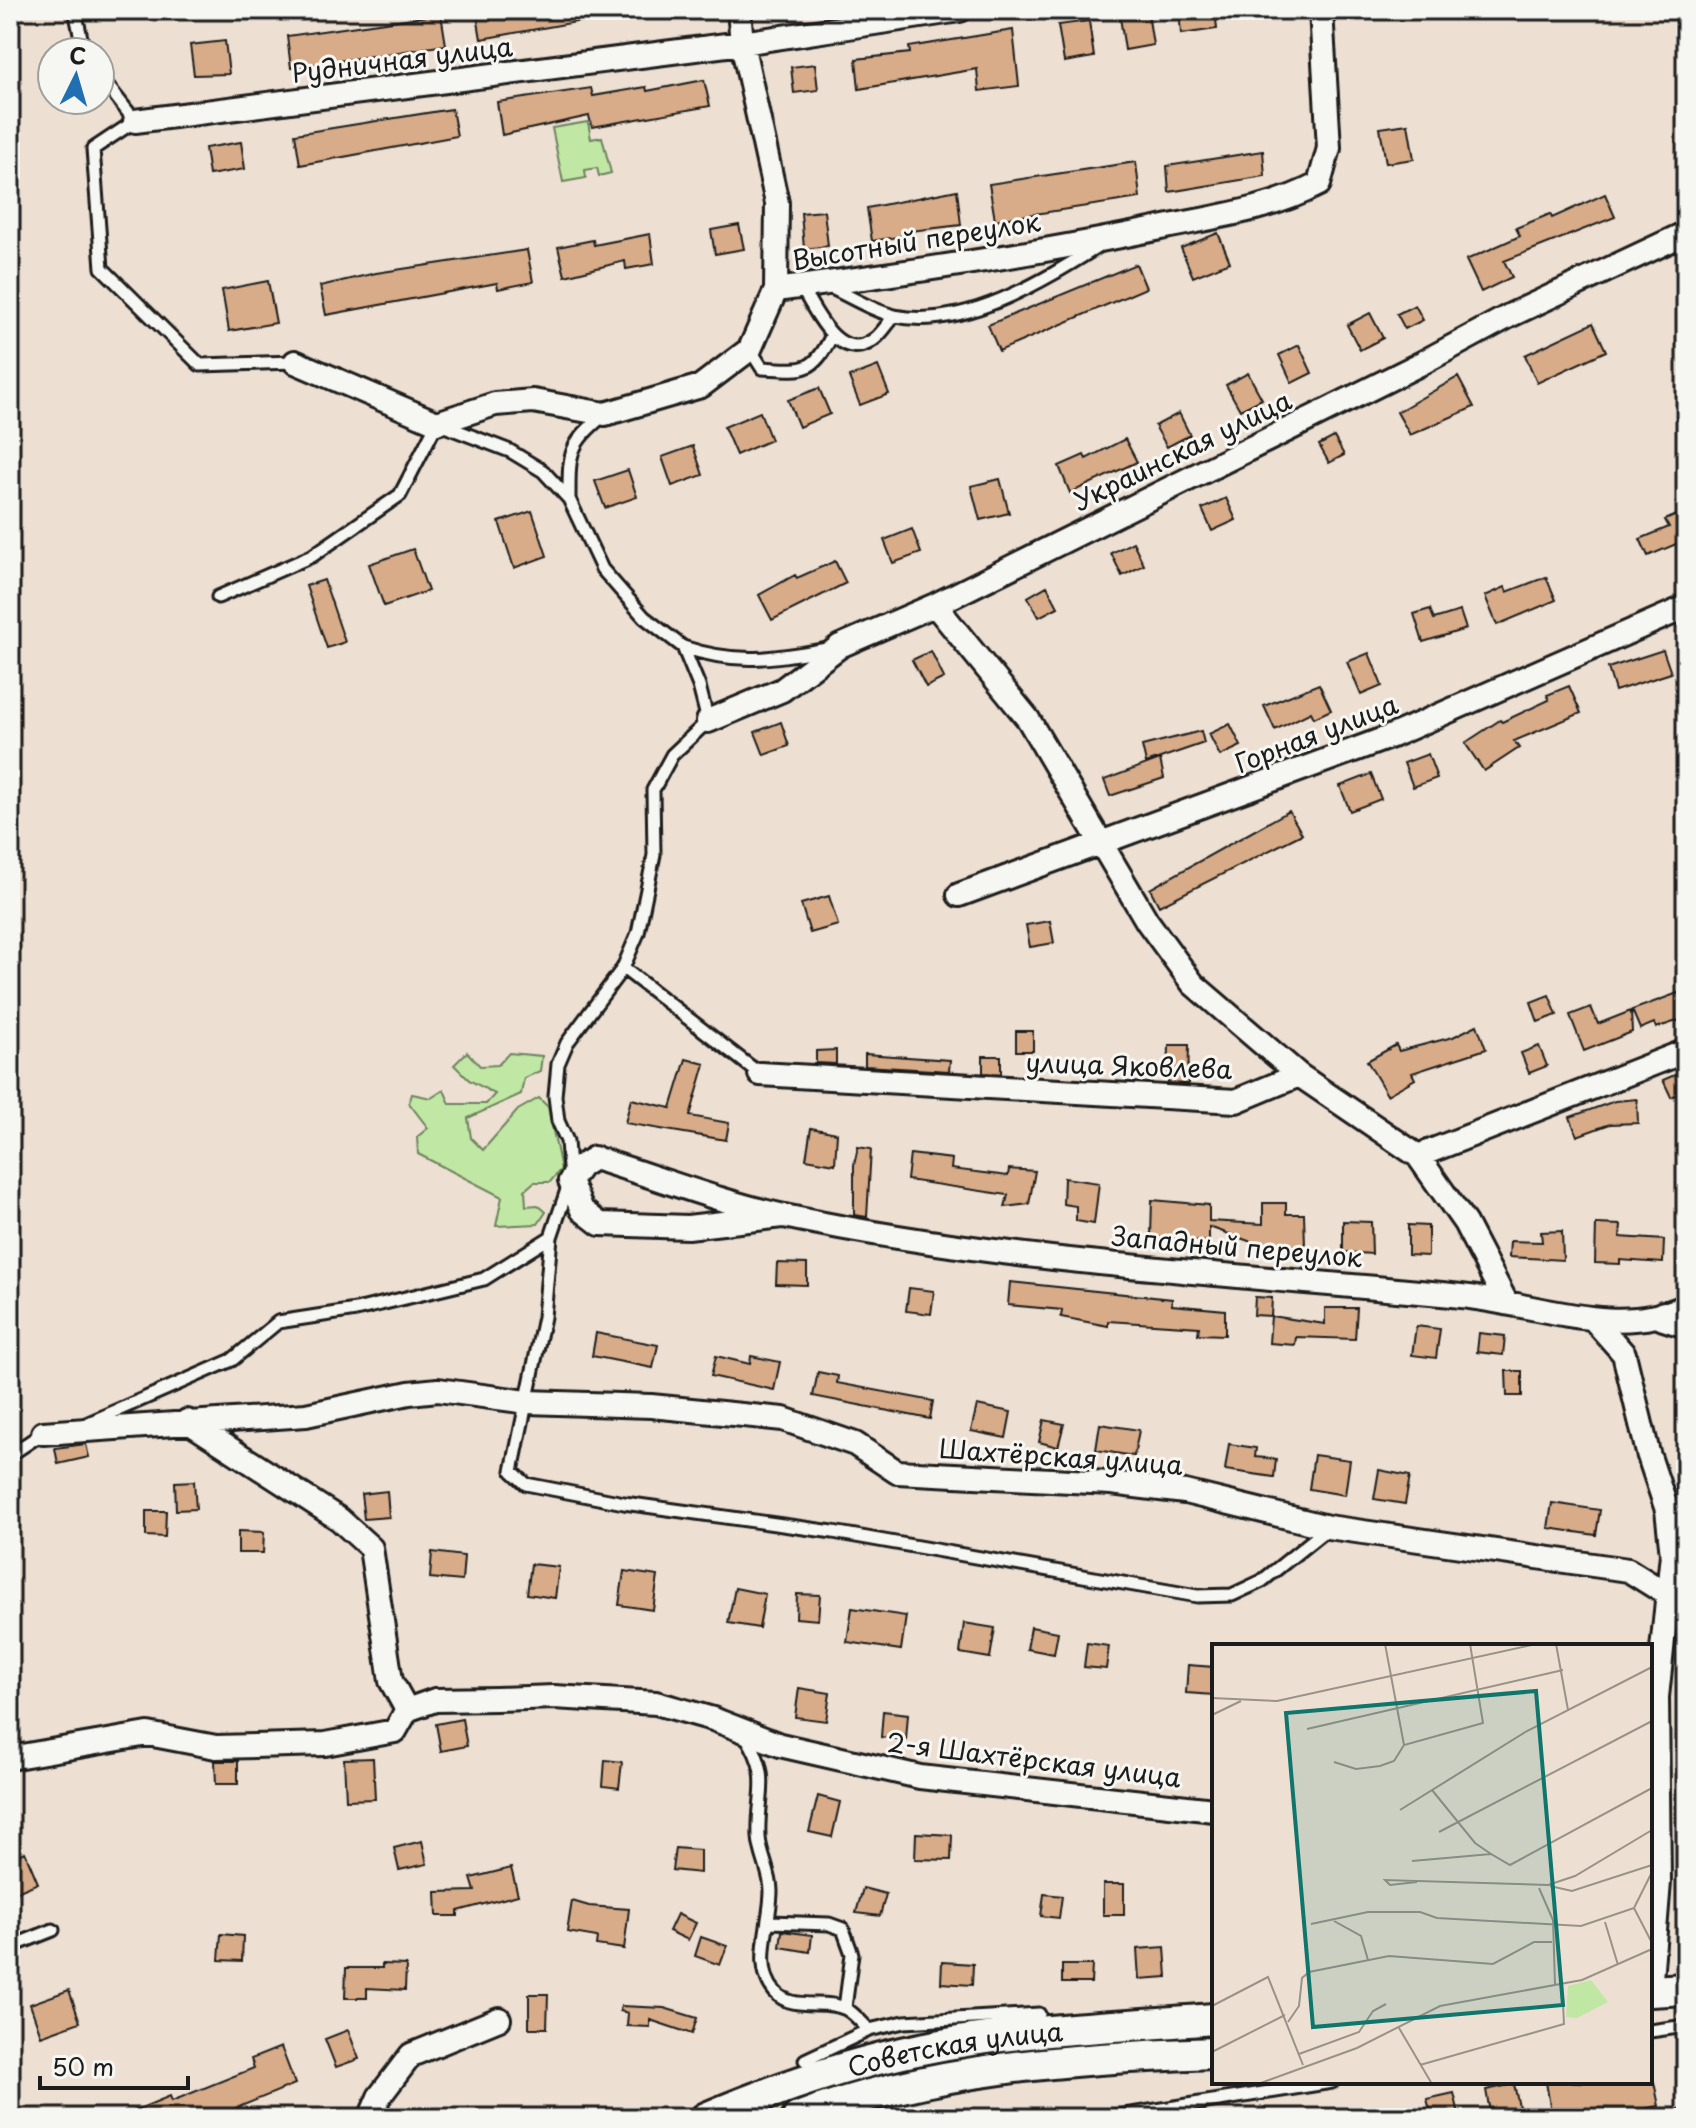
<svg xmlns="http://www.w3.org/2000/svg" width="1696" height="2128" viewBox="0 0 1696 2128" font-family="'Playpen Sans',sans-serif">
  <rect width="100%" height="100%" fill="#ede0d2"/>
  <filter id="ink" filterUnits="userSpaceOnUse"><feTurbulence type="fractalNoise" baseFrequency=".0125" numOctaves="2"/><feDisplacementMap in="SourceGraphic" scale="16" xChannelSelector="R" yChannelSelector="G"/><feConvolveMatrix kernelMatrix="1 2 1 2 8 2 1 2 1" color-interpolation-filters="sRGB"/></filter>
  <g filter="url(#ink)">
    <path fill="#c0e7a3" stroke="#6e8260" stroke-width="2" d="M588,122L591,139L602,137L611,173L599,176L597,168L585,170L586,178L563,182L552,128Z
      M467,1052L480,1066L498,1065L509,1053L542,1056L540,1071L524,1078L521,1094L468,1118L471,1138L483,1150L518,1110L539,1098L548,1107L561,1169L550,1182H534L525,1190L526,1206L538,1205L546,1212L538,1224L496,1226L502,1197L418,1154L417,1137L428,1128L409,1103L412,1094L431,1098L444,1090L450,1104H486L495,1094L469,1080L454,1065Z
      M1214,2032V2041L840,2093L765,2118H737L821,2087L963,2052Z"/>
    <path fill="#d8ac89" stroke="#1c1c1c" stroke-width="2" d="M476,10H598L599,18L481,39Z
      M1179,10H1215L1217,29L1181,34Z
      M1148,13L1153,45L1125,50L1120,17Z
      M441,14L446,45L291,68L287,36Z
      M1089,21L1094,57L1064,62L1058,25Z
      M1013,30L1019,86L979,91L977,69L859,89L856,59L910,53L909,47Z
      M225,41L229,74L194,75L190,45Z
      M815,64L818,90L794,93L791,67Z
      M704,80L710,106L592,127L589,116L502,135L497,102L591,88L593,96L646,87L647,91Z
      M452,109L457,136L300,165L295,134Z
      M1408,124L1414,159L1386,163L1380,128Z
      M241,142L245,169L209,175L205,148Z
      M1263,151L1265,176L1169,192L1167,166Z
      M1136,162L1140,198L995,220L989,184Z
      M957,190L961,225L910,231L911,235L872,241L867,208Z
      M1605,194L1615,217L1504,261L1512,277L1481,292L1466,260L1520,236L1516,228L1550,214L1552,218Z
      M824,211L828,246L804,249L801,213Z
      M739,225L744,249L715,254L711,230Z
      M1218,233L1230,262L1193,277L1181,248Z
      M650,234L654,264L626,269L625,261L565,276L558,247L593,240L594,245Z
      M527,250L533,282L498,289L497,283L326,315L320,286L376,273Z
      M1136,264L1146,288L999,351L988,325Z
      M268,281L276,323L229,331L222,290Z
      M1415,305L1423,320L1405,329L1397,314Z
      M1370,313L1383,338L1360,350L1347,325Z
      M1593,323L1606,351L1537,383L1525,355Z
      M1299,345L1312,373L1292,383L1279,355Z
      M878,366L889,394L860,405L849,377Z
      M1248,373L1262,399L1240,410L1226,385Z
      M1458,377L1474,407L1410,435L1397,412Z
      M819,388L830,414L799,427L788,400Z
      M760,412L771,440L736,455L724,427Z
      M1179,413L1190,435L1167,447L1155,426Z
      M1334,437L1344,455L1329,463L1319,445Z
      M1125,439L1137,462L1070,493L1059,466L1084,455L1086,459Z
      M693,446L703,475L672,486L662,457Z
      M628,470L637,497L605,508L595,481Z
      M1000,479L1009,513L980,520L971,486Z
      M1226,498L1236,520L1212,531L1202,509Z
      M532,511L547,556L514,568L499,522Z
      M1686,511V566L1676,544L1648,556L1640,539L1669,527L1665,520Z
      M912,529L921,553L893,563L884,540Z
      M1133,542L1144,565L1122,576L1111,553Z
      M413,549L428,591L384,606L369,564Z
      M835,561L846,583L772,620L759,595L795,575L797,578Z
      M1546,577L1556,600L1497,625L1485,596L1505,587L1507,592Z
      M324,580L345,642L327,648L306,586Z
      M1047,586L1058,607L1039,617L1028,597Z
      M1430,609L1434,619L1460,611L1466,629L1423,642L1414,614Z
      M1663,650L1671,673L1615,691L1608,668Z
      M931,651L944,678L926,687L912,660Z
      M1369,653L1382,686L1361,695L1347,662Z
      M1319,684L1331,710L1314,718L1311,712L1275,730L1264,706Z
      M1569,686L1581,713L1514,741L1519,748L1484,771L1465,743L1500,720L1502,722L1549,700L1547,695Z
      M781,722L789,746L764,755L755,732Z
      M1230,724L1241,746L1220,756L1209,734Z
      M1201,731L1204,743L1146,763L1142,746Z
      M1428,754L1437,778L1413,787L1404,763Z
      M1160,759L1164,778L1110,796L1104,780Z
      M1371,774L1381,799L1350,811L1340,786Z
      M1289,811L1302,834L1159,906L1150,889Z
      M829,896L838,925L810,933L801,904Z
      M1050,921L1054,943L1030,947L1026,925Z
      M1686,990V1018L1656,1028L1654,1023L1640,1029L1632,1010Z
      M1549,995L1557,1015L1538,1022L1531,1002Z
      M1591,1007L1598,1024L1631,1011L1632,1032L1584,1051L1570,1015Z
      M1477,1025L1486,1049L1412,1073L1415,1079L1387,1095L1367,1061L1396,1045L1399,1051L1453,1037Z
      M1016,1031H1033V1051H1016Z
      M1169,1045H1189L1188,1084L1168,1083Z
      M1539,1046L1547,1066L1529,1073L1521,1053Z
      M836,1050V1064L816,1063V1051Z
      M865,1054L950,1060L949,1071L865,1066Z
      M983,1056H1001V1074L983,1073Z
      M686,1059L705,1064L690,1116L729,1123L726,1140L625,1123L631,1099L671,1108Z
      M1686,1070V1091L1671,1097L1663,1080Z
      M1637,1099L1638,1123L1610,1124L1577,1136L1570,1117L1615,1101Z
      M811,1128L837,1133L835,1164L806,1159Z
      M858,1147L871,1149L867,1217L854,1215V1165Z
      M910,1154L952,1159L951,1169L1008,1176L1009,1169L1035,1171L1029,1204L1005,1207L1008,1195L907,1180Z
      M1064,1178L1099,1183L1094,1224L1076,1221V1206L1063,1204Z
      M1152,1200L1209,1205V1221L1263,1224V1203H1286V1214H1304L1305,1246L1260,1245L1209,1227V1242L1151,1237Z
      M1343,1221L1371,1222L1372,1254L1343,1252Z
      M1596,1224L1621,1225L1620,1237L1664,1240L1663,1263L1620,1260V1264L1595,1263Z
      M1408,1225L1428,1226V1256L1408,1255Z
      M1562,1231L1563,1260L1509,1257L1510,1241L1542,1242L1541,1232Z
      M777,1263L807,1264V1285L776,1284Z
      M1010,1282L1172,1299V1305L1225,1310V1335L1198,1334L1199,1327L1108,1321V1326L1061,1317L1062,1310L1008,1305Z
      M909,1288L934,1291L931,1314L906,1311Z
      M1255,1297L1272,1298L1271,1316L1254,1315Z
      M1325,1308H1357L1355,1339L1296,1337L1295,1345L1269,1343L1271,1316L1325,1324Z
      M1416,1326L1440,1329L1436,1358L1412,1355Z
      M596,1333L658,1345L653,1368L592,1356Z
      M1479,1333L1505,1336L1503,1355L1477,1352Z
      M716,1356L750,1364L751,1356L780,1362L774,1390L711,1376Z
      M1506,1371H1522V1396H1507Z
      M818,1372L838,1376L837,1383L933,1401L930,1419L813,1396Z
      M977,1405L1011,1412L1006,1438L971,1431Z
      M1044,1420L1064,1424L1058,1447L1039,1442Z
      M1100,1424L1139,1430L1134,1456L1096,1450Z
      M86,1444L89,1457L58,1464L55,1448Z
      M1229,1444L1256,1448L1255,1457L1276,1459L1274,1477L1225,1470Z
      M1314,1455L1350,1460L1345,1495L1309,1489Z
      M1379,1470L1410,1476L1405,1504L1374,1499Z
      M194,1481L196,1509L176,1510L175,1482Z
      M387,1491L389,1517L364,1519L361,1494Z
      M1552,1503L1600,1510L1596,1535L1548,1528Z
      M146,1511H166L165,1537L146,1536Z
      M238,1531L264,1532L263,1553H238Z
      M432,1552L464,1556L462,1581L430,1578Z
      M531,1564L559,1567L555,1598L527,1594Z
      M624,1571L658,1576L653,1610L619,1605Z
      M735,1588L765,1594L759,1628L728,1623Z
      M797,1594L820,1595L818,1620L796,1618Z
      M852,1608L906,1616L901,1650L847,1642Z
      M964,1623L995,1628L990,1658L960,1653Z
      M1031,1627L1058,1632L1054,1654L1027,1649Z
      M1087,1643L1109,1646L1106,1669L1084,1667Z
      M1188,1665L1214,1667V1695L1186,1693Z
      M799,1688L830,1693L826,1721L795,1717Z
      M883,1711L908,1714L906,1740L881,1737Z
      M462,1719L467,1746L441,1751L436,1724Z
      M373,1758L375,1799L346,1800L344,1759Z
      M605,1760L622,1762L619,1788L603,1786Z
      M215,1761H238V1784H216Z
      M818,1796L840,1802L832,1837L809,1832Z
      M916,1833L952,1835L951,1860L915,1859Z
      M422,1841L427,1864L399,1870L394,1848Z
      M675,1848L700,1850V1873L672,1870Z
      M25,1852L38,1883L10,1895V1858Z
      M511,1868L518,1895L458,1911V1916H437L436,1892L475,1891L471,1878Z
      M1103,1884H1124V1915H1103Z
      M863,1888L886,1894L880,1916L856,1913Z
      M1044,1894L1062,1896L1059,1918L1041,1916Z
      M572,1901L589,1906L629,1909L624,1949L596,1945L597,1937L567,1932Z
      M677,1914L696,1923L688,1940L669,1931Z
      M782,1931L812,1935L810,1952L780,1947Z
      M221,1934L243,1936L242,1961L219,1960Z
      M701,1937L727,1946L720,1965L695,1956Z
      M1165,1947L1167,1977L1139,1979L1137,1949Z
      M942,1962L973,1964L972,1985L941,1983Z
      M382,1964L406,1965L405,1990L367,1988V1998H345L346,1968H382Z
      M1062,1965H1092L1091,1983H1062Z
      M69,1990L80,2022L41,2036L30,2004Z
      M529,1994H548L547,2028H529Z
      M621,2006L664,2008L697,2018L692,2034L650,2020V2027L627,2026L628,2013L620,2011Z
      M348,2030L359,2059L336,2067L325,2039Z
      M281,2047L295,2084L212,2118H117L170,2096L172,2101L254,2068L251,2059Z
      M1546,2082H1654L1659,2106L1595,2118H1552Z
      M1514,2084L1521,2116L1491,2118L1486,2090Z
      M1454,2093L1460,2118H1432L1427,2099Z"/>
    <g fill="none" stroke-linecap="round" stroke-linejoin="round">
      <defs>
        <path id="service" d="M75,10L84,52
          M100,76L135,121L93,149L102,268L200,365L295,362
          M827,286C848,295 872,311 895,316C964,330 1043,281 1099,246
          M801,287C815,309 838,365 873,340C881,335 888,323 894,316
          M750,349L762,368C801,370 813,375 831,337
          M569,499C569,452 568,445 605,414
          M683,647C737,665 772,659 827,649
          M623,968L760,1074
          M551,1237L544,1317L512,1471L526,1484L624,1503L833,1532L1197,1596L1232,1595L1262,1581L1328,1528
          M86,1424L232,1360L278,1322L356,1310L484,1279L551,1237L570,1181L567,1141L558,1121L555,1096L558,1064L567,1043L623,968L638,933L654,855L653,790L672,755L708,721L699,686L683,647L644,617L602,569L569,499L543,471L510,451L437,423L400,495L312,556L218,597
          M10,1455L43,1433
          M746,1736C773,1779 757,1793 759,1837C760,1855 771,1873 771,1891C771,1924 752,1966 775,1992C792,2012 825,1998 846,2009C854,2013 862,2023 869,2030
          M770,1922L829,1924L843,1929L852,1954L845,2008
          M10,1947L53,1930
          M1650,2031L1686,2026
          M805,2060L869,2030L904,2022L1039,2014
          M1106,2118L1332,2082
          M1676,2118L1686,2116"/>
        <path id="minor" d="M739,10L742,43L777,203L776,290
          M135,121L742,43L960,10
          M295,362L437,423L495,404L533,401L605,414L701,386L750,349L776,290C903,273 1030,255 1156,229C1212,217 1268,211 1319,184L1329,148L1321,10
          M935,605L1028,719L1147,921L1193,984L1299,1075
          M708,721L782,690L840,646L935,605L1420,364L1511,315L1686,233
          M959,895L1392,736L1686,607
          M760,1074L1236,1101L1299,1075L1418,1156L1686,1051
          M1418,1156L1465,1223L1505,1300
          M782,1216L688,1227L600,1224L582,1210L570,1181L581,1166L594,1158C656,1177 720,1202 784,1216C1006,1263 1236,1274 1461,1296C1535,1303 1615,1339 1686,1306
          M1594,1320L1624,1354L1648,1453L1667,1510L1672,1554L1657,1697L1659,1882L1650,1991
          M187,1421L339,1519L371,1548L391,1681L407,1710
          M43,1433L306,1415L409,1393L438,1390L527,1402L651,1406L783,1419L855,1444L897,1472L1111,1483L1185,1492L1328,1527L1628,1570L1668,1595L1686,1598
          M10,1758L148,1734L216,1747L325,1744L395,1731L407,1710L435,1700L496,1699L554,1697L656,1703L713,1719L780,1745L920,1777L1214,1810
          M370,2118L379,2097L411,2055L499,2019"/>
        <path id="tertiary" d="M1664,1316L1686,1323"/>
        <g id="secondary">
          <path d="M1650,1991L1686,1989"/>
          <path id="s1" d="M706,2118C775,2089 847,2064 921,2049C1017,2029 1117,2027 1214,2019"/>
          <path d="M798,2118C930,2068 1074,2058 1214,2053"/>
        </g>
      </defs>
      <use href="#service" stroke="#1c1c1c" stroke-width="17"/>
      <use href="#minor" stroke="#1c1c1c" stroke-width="28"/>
      <use href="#tertiary" stroke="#1c1c1c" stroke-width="34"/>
      <use href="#secondary" stroke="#1c1c1c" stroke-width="36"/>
      <use href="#service" stroke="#f6f6f2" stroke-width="11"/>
      <use href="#minor" stroke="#f6f6f2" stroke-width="22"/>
      <use href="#tertiary" stroke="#f6f6f2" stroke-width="28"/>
      <use href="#secondary" stroke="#f6f6f2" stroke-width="30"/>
    </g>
  </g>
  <g text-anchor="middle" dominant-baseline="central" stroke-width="6" stroke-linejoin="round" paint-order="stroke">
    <g font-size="26" fill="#1c1c1c" stroke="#f6f6f2">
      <text transform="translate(402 59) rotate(-7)">Рудничная улица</text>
      <text transform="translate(916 240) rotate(-9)">Высотный переулок</text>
      <text transform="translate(1182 450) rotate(-26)">Украинская улица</text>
      <text transform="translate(1316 733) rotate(-21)">Горная улица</text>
      <text transform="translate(1129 1065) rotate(2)">улица Яковлева</text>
      <text transform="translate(1237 1246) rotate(5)">Западный переулок</text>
      <text transform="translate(1061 1456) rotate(4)">Шахтёрская улица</text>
      <text transform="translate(1034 1759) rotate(7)">2-я Шахтёрская улица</text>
      <text stroke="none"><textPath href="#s1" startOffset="260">Советская улица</textPath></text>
    </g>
  </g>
  <g transform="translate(1212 1644)">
    <rect width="440" height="440" fill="#ede0d2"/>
    <path d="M379,336L396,358L365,374L354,373L356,342Z" fill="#c0e7a3"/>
    <path fill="none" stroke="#999289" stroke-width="2" d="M173,0L192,101M344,0L356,66M0,54L65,57L324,0M0,71L29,57M95,85L351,26M122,118L144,125L168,122L182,117L192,101L271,79L258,0M220,146L263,199L279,210M188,166L315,87L440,23M227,188L440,77M200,217L279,210L298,221L440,144M205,238L178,241L173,236L336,241L363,232L440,186M338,242L360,247L440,221M327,244L341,276L343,341M422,264L440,228M122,277L149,292L156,316M393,278L406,321M99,280L156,268H208L225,274L369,282L422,264L440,299M0,362L56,333L91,421M76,378L87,362L90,334L97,328L177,312L281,320L322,298H340M187,384L220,440M0,408L73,371M87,410L147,388L161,367L174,360M208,421L352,380L350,340M46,440L145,404L228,362L370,336L440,305"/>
    <path fill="#0f766e" fill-opacity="0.15" stroke="#0f766e" stroke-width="4" d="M324,47L351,361L101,383L74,69Z"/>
    <rect width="440" height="440" fill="none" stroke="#1c1c1c" stroke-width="4"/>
  </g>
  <rect width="1696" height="2128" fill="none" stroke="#f6f6f2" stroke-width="40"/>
  <rect x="20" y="20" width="1656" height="2088" fill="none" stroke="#1c1c1c" stroke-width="3" filter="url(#ink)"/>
  <g transform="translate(76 76) rotate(5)"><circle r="38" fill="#f6f6f2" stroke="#9f9f9c" stroke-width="2"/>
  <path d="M0-6L14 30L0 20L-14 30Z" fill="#1f6fb2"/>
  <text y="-12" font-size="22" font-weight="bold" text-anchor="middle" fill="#1c1c1c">С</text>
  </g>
  <path d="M40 2076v12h148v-12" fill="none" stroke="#1c1c1c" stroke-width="4"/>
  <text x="52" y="2076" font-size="24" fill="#1c1c1c" stroke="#f6f6f2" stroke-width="6" paint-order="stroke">50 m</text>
</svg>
